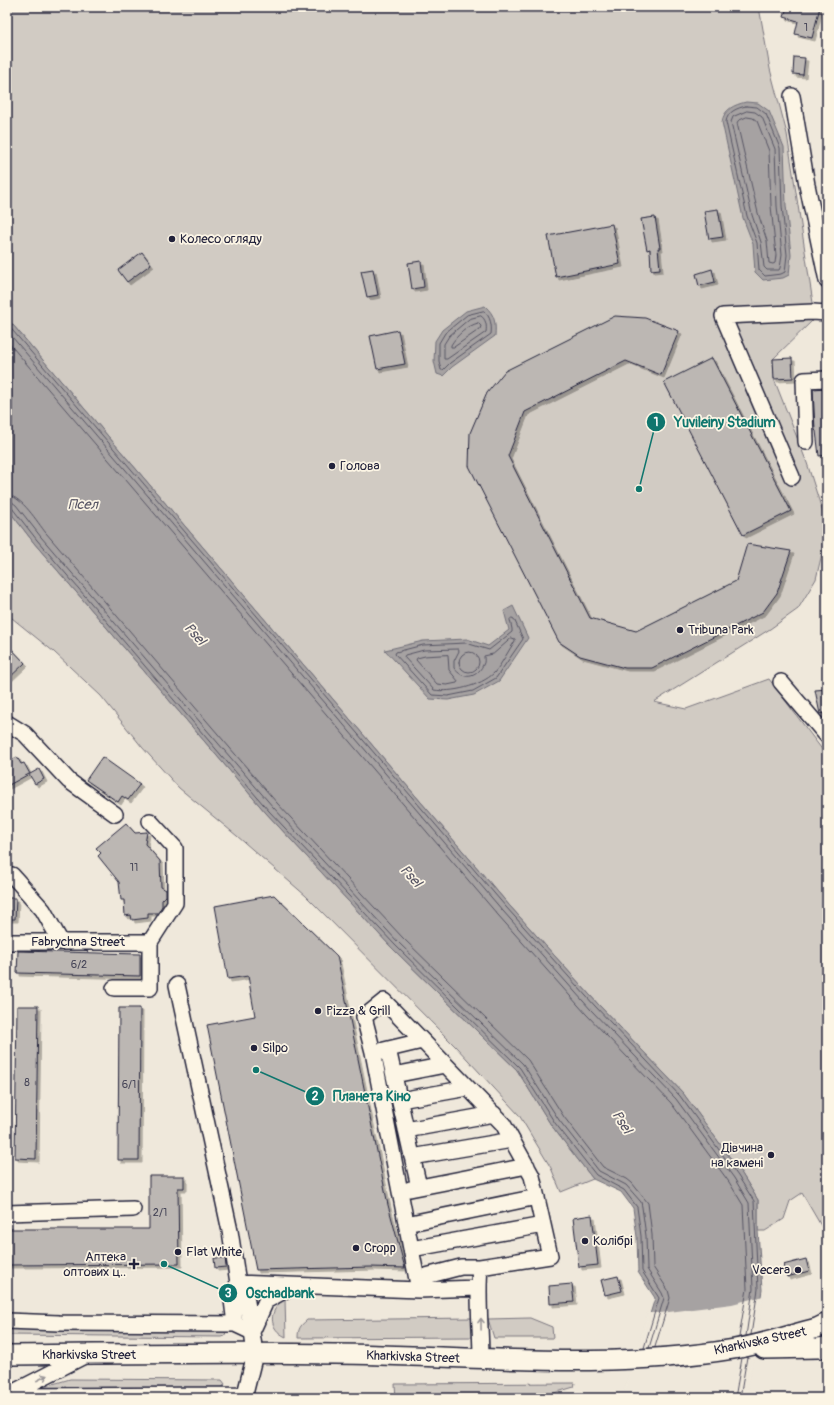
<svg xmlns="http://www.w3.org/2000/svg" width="834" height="1405" viewBox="0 0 834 1405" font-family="Pangolin,sans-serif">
  <defs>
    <filter id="shadow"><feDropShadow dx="3" dy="3" stdDeviation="0" flood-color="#0004"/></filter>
  </defs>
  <rect width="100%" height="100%" fill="#efe8db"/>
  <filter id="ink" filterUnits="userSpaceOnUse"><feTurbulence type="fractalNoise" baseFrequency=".025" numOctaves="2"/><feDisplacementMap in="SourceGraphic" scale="8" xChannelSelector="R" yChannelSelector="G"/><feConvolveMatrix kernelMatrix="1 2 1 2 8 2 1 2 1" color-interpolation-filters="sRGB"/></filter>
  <g filter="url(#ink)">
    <path fill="#d1cbc3" stroke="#7a767f" d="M7,7H759L770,69L787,134L813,303L814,319L773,359L774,379L807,463L824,516L823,549L816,579L798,609L770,629L654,702L686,709L769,679L827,756V1236L802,1193L790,1201L784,1219L765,1231H758V1200L742,1174L683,1093L598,1004L509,905L7,318Z
      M7,508L34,543L266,813L392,948L517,1070L551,1125L593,1179L561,1192L551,1168L519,1115L456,1047L306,896L237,836L179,788L142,747L101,696L54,652L7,614Z
      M285,1299L286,1337C268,1329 268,1310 285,1299Z
      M472,1318L473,1337L298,1338C298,1329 300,1326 307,1320Z
      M530,1318L552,1327L553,1338H494L488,1319Z
      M7,1327L226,1331L225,1336L222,1337L7,1335Z
      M70,1379L222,1380L225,1384L221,1389H36Z
      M575,1383L574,1387L537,1398H396L395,1384Z
      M375,1395L382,1398H261V1396Z"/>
    <path fill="#a6a2a2" stroke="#716f79" d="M746,102L758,103L769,111L784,147L786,205L791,255L789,275L783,278L763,280L755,272L753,244L743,218L722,122C724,109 734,105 746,102Z
      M485,306C495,315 496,323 495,336L452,367L443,376L437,374L434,361L435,341L442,330L466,311Z
      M7,318L509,905L598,1004L683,1093L742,1174L758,1200V1231L762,1290L746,1389L743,1398H624L655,1298L638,1272L637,1237L633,1208L621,1192L593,1179L551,1125L517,1070L392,948L266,813L34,543L7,508Z
      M513,606L528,638L499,681L474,695L448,700L430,699L385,650L423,641L467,639L488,646L509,630L504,611Z"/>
    <path fill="#efe8db" d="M763,1296L747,1393L717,1398H622L648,1313H661L732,1304Z"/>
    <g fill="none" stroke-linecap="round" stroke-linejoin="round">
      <path stroke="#575564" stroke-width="1" d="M746,106L757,107L766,114L780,148L782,206L787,255L785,272L781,274L765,276L759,270L757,243L747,216L726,122C727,112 737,108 746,106Z
        M747,111L755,112L762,117L775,149L777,206L782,255L780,268L779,270H767L764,267L761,242L752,215L731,122L733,117Z
        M747,117L753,118L757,121L769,151L771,206L776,255L775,263L773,264L769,263L767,241L758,213L737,123L738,121Z
        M484,311C491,317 492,326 491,334L450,363L443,370H441L439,361V343L445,333L467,315Z
        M481,316C486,319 487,326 486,332L447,359H444V344L449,336L469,319Z
        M478,323L481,326L480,329L454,347H451V345C457,335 467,326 478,323Z
        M7,324L506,907L595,1006L680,1096L738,1176L754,1201L758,1289L751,1335
        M7,331L503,911L591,1010L676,1099L734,1178L749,1203L753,1289L746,1336
        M7,341L498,915L586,1014L671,1103L729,1182L743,1205L747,1289L739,1337
        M7,495C22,496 37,522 46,533L277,803L403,938L528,1060L564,1117L603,1167L627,1179L632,1183L648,1203L652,1235L653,1267L668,1290L670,1298L655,1347
        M7,501L12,502L16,505L41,537L273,807L398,942L523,1064L559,1120L599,1171L626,1185L641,1202L642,1207L646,1236L647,1269L662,1293L664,1298L649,1348
        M7,506L12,508L37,540L269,811L395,945L520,1068L555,1123L596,1175L624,1190L637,1207L641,1236L642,1271L659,1298L644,1348
        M512,618L514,619L523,639L496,678L473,691L448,696L432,695L395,654L396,652L423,645L466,643L489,650L512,632V629L510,620Z
        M512,638L515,639V641C508,651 502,664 494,673C481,686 451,693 434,690L404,657L405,655L424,650L458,649L459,651L454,661V668C463,680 476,679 483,665C485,662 484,659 484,656L493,654Z
        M459 662a10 10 0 1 1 20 0a10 10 0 1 1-20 0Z
        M448,655L449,670L458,681L457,683L447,685L437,684L416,660L417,658L425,656Z
        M735,1398L742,1358
        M740,1398L747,1357"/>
    </g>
    <path fill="#bcb7b3" stroke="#22223b" filter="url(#shadow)" d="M787,7H820L812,38L795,34L798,21L784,17Z
      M794,57L805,58L803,75L793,74Z
      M718,209L723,237L709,239L704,211Z
      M655,217L660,248H658L660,269L651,270L650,249L647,250L641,219Z
      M612,224L620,264L556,277L548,236Z
      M142,252L151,264L127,282L118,270Z
      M421,261L424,287L412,289L408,263Z
      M373,269L378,295L367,297L361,271Z
      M712,269L715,282L699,286L696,274Z
      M615,316L645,318L679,331L661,375L626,361L525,412L508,456L590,618L636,631L736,581L747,544L791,551L777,593L763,612L652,668H625L580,656L559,642L469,466L470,433L487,393L505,371Z
      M398,330L405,364L377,369L370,336Z
      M712,358L791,511L743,535L664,382Z
      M792,358L793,378L774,379L773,359Z
      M827,388V455L819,456L816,431L815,430L813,389Z
      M7,644L25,663L7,680Z
      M827,689V712L820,714L815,690Z
      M17,757L21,764L24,763L30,774L39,769L44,779L35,784L29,774L7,786V762Z
      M102,757L140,784L128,800L122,796L118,802L86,780Z
      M126,823L135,833L147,832L145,844L160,861L161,887L166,890V896L162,900V906L158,913H148V918L132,920L131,915L125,916L124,900H121L119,882L98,856L101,853L96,848Z
      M274,895L337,956L388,1205L405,1268L371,1267L256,1270L207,1025L255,1016L248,976L228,979L215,906Z
      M7,898H16L15,919H7Z
      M18,951L140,954V976L17,973Z
      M17,1006H38L36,1159L15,1158Z
      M119,1008H140L139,1160H118Z
      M149,1176H184V1188H178L179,1264L7,1265L8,1229H149Z
      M592,1215L598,1265L579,1267L573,1218Z
      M214,1258H225L226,1267L215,1268Z
      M806,1259L809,1271L787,1277L783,1265Z
      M618,1276L622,1291L605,1295L601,1280Z
      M572,1284L574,1302L550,1304L549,1286Z"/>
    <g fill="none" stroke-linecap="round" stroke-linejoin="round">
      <defs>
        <path id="minor" d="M792,96L807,185L827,281
          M806,442L804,380L827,379
          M792,477L723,316L813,312L827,313
          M781,682L827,736
          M7,723L25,734L69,781L115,814
          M7,874L12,875L43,910L61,942
          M7,942H150
          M177,985L230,1231L238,1283L246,1296L252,1332L255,1354L244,1398
          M114,988H150V942L175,903V848L150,821
          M388,1049L419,1187
          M380,1051L422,1041
          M394,1075L445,1065
          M400,1100L468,1088
          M406,1130L494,1114
          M412,1157L512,1140
          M410,1189L527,1166
          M7,1213L133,1209
          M406,1224L537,1197
          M411,1249L543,1225
          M238,1283L419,1290L426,1276L461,1267H480C477,1298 481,1329 481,1359
          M478,1288L419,1290L373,1052L364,1017L384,1001L503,1124L532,1176L550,1256L480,1267
          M7,1321L59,1323L235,1324L252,1332
          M235,1324L232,1300L238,1283
          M252,1332L266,1301L293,1286
          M8,1395L86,1355
          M7,1396L245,1395"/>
        <path id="major" d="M764,1349L818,1348L827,1347
          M7,1355C116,1354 225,1352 334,1354C467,1355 601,1371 734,1349C761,1345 789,1335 817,1328L827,1323"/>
      </defs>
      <use href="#minor" stroke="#22223b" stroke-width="18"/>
      <use href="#major" stroke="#22223b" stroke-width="22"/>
      <use href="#minor" stroke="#fcf5e5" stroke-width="15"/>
      <use href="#major" stroke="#fcf5e5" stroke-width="19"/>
    </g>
    <defs><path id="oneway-shaft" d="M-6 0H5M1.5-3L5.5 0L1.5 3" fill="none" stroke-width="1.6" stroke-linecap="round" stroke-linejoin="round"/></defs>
    <g stroke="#9a9698">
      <use href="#oneway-shaft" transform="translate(481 1324) rotate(-91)"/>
      <use href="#oneway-shaft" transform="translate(42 1378) rotate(-27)"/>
    </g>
  </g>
  <g fill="#22223b" stroke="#fcf5e5" stroke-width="1.5">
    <circle cx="172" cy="239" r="4"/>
    <circle cx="332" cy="466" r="4"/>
    <circle cx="680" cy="630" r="4"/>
    <circle cx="318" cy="1011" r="4"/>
    <circle cx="254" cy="1048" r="4"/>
    <circle cx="771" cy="1155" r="4"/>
    <circle cx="585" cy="1241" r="4"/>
    <circle cx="356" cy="1248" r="4"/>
    <circle cx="178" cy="1252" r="4"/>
    <path d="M132 1258h4v4h4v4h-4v4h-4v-4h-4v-4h4z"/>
    <circle cx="798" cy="1270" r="4"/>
  </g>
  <g text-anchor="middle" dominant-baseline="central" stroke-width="3.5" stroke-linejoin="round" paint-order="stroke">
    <g font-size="11" fill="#484759">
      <text x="806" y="27">1</text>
      <text x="134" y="867">11</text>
      <text x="79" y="964">6/2</text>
      <text x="27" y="1082">8</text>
      <text x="129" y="1084">6/1</text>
      <text x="160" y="1212">2/1</text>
    </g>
    <g font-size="13" fill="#22223b" stroke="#fcf5e5" text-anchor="start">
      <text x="180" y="239">Колесо огляду</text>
      <text x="340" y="466">Голова</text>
      <text x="688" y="630">Tribuna Park</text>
      <text x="326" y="1011">Pizza &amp; Grill</text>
      <text x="262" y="1048">Silpo</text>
      <text x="763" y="1148" text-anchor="end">Дівчина<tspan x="763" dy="15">на камені</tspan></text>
      <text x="593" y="1241">Колібрі</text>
      <text x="364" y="1248">Cropp</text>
      <text x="186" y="1252">Flat White</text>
      <text x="126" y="1257" text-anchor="end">Аптека<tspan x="126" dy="15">оптових ц..</tspan></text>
      <text x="790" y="1270" text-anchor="end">Vecera</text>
    </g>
    <g font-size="13" fill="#22223b" stroke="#fcf5e5">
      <text x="78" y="942">Fabrychna Street</text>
      <text transform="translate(760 1341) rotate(-12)">Kharkivska Street</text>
      <text x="89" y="1355">Kharkivska Street</text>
      <text transform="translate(413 1357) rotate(2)">Kharkivska Street</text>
    </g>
    <g font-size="14" font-style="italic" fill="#575564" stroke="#fcf5e5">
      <text x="83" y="504">Псел</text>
      <text transform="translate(195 634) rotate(48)">Psel</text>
      <text transform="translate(411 876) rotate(48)">Psel</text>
      <text transform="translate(622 1122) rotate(57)">Psel</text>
    </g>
  </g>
  <path fill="none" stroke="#0f766e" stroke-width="1.5" d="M639 489L656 422M256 1070L315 1096M164 1264L228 1293"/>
  <g fill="#0f766e" stroke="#fcf5e5" stroke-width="1.5">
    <circle cx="639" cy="489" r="4"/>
    <circle cx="256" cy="1070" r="4"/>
    <circle cx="164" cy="1264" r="4"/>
    <circle cx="656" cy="422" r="10"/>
    <circle cx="315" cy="1096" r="10"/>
    <circle cx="228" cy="1293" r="10"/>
  </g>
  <g font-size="12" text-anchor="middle" font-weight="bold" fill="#fff">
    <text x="656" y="426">1</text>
    <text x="315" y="1100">2</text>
    <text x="228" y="1297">3</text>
  </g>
  <g font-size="14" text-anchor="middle" font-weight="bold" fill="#0f766e" stroke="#fcf5e5" stroke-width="3.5" stroke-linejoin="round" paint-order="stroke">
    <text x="725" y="427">Yuvileiny Stadium</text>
    <text x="372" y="1101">Планета Кіно</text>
    <text x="280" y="1298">Oschadbank</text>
  </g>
  <rect width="834" height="1405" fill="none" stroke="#fcf5e5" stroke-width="24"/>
  <rect x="12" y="12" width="810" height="1381" fill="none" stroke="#22223b" stroke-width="1.5" filter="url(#ink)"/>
</svg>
